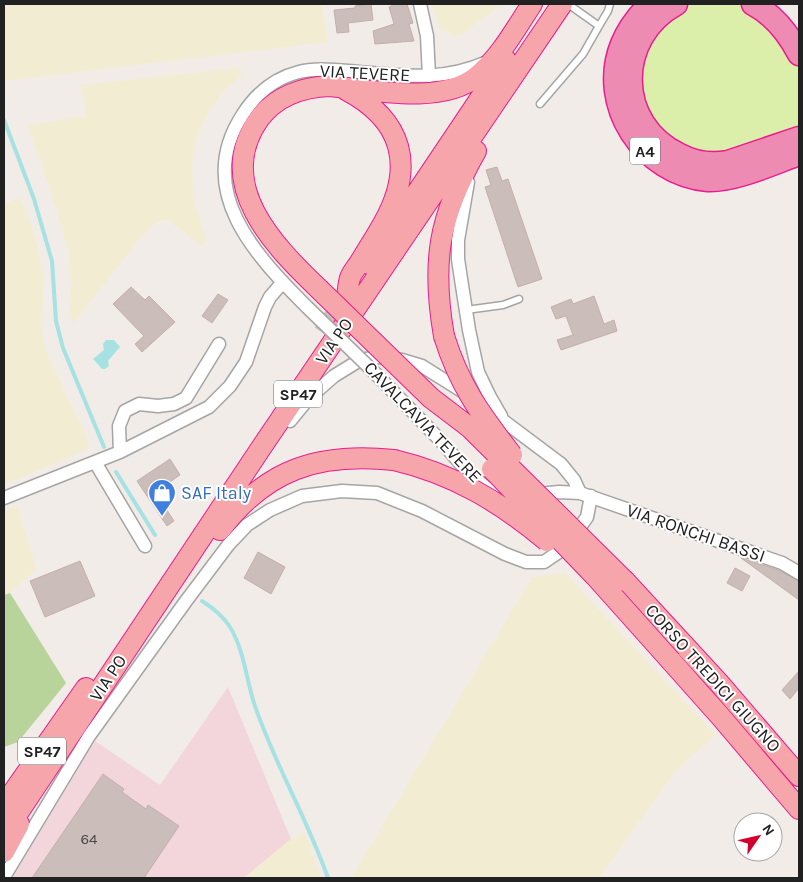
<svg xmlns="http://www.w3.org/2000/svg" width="803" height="882" viewBox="0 0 803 882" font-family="Karla,sans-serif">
  <rect width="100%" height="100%" fill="#f2ece8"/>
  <path fill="#f3d6dc" d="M228,687L291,839L244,878H12L95,741L160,785Z"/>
  <path fill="#f2edd2" d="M4,4H322L328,42L4,81Z
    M432,4H503L463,33L452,38L450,31L441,32Z
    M238,68L242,75L223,92L208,113L197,137L194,150L192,164L193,191L195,205L207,240L202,246L166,219L154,224L142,236L73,324L69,313L71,287L69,253L51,193L27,125L86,116L81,85Z
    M21,198L36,239L44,277L42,324L45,349L89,442L88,449L4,485V204Z
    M17,506L37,569L10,593L4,595V511Z
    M565,573L716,735L677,769L599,878H351L532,577Z
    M304,832L321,878H244L291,839Z"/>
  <path fill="#dbefab" d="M694,4H736L762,16L795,59L799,72V131L720,158L689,153L650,119L638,74L650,39L678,11Z"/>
  <path fill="#b8d49a" d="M10,593L66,683L18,742L4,747V595Z"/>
  <path fill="#a6e2e2" d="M106,340H114L120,347L108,361L109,366L105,369H102L93,359L104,350L103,344Z"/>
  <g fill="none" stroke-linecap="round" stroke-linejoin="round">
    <path stroke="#a6e2e2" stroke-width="4" d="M4,120L34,199L52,261L56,321L63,348L104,447
      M116,472L155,535
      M202,601C213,608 223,616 230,627C244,650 246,678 254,703C274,763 307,818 328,878"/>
  </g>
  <path fill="#cbbdba" stroke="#c5afa9" d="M371,4L373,20L348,23L349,32L337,33L334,10L355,8V6Z
    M391,4H407L413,23L409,24L414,41L375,44L373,31L394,24L389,7L392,6Z
    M497,167L502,181L508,179L542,279L518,287L485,187L491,185L486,170Z
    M131,287L145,300L149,296L175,322L142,352L135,344L144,336L113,304Z
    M218,294L228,300L212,323L202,316Z
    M594,296L604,324L614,320L617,331L561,350L557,340L573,335L566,316L556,319L551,307L571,299L573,304Z
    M170,459L180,475L155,492L174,521L167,526L137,481Z
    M258,552L285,567L271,594L244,578Z
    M741,558L778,570L799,581V600Z
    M80,561L95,596L45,617L30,581Z
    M735,568L750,576L742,591L727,583Z
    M799,671V688L790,699L782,690Z
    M103,774L124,789L122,792L146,809L148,805L179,826L144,878H32Z"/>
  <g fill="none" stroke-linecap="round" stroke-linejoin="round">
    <path stroke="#c8c3c0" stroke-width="20" stroke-dasharray="20 10" stroke-linecap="butt" d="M323,333L347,297"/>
    <defs>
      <path id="service" d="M568,4L599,26L608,11L610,4
        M540,104L583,54L599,26
        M466,310L503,305L519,299"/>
      <path id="minor" d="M420,4L427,36L429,76
        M468,182L458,240V259L461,279L469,330L478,372L490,397L501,416
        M307,307C255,255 193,190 243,114C256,94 275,78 299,72C315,68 332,70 348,71C397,75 440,83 487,62
        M290,421L308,399L334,376L360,360L379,357L402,360L422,366L473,398L561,464L574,480L580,493
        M442,442C457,460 484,494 508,497L559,492L580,493L782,563L799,573
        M120,452L119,426L125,411L139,404L158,406L174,404L186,398L219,344
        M95,462L145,546
        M4,498L120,452L209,407L230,386L246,362L265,307L270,297L283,282
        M4,877L89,736L186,601L229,544L247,525L270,510L302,496L342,491L377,493L422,511L505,554L526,562H544L566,547L587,517L591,496"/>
      <path id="trunk" d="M346,90C403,120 415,166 384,222C377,235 368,248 360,262C357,267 352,272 350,278C348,284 348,291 347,297
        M369,264L506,60
        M319,289C274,246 213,184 259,119C276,96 303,87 330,86C372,90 441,105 476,77C500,58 516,28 532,4
        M444,336C431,262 439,216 476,151
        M220,530C266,469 319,452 394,460
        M625,581L719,683L799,776
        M671,661L720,716L799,809
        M4,805L86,688
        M4,834L261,448L562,4
        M4,852L19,824"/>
      <path id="motorway" d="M650,4C638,16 628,29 622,44C597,105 644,175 708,180C735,181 774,163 799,154
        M676,4C615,37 615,125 680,155C695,163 711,165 728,162L799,138
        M753,4C774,15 788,33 799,54"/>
    </defs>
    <use href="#service" stroke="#a5a5a5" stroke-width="9"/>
    <use href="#minor" stroke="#a5a5a5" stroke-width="15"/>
    <use href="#trunk" stroke="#e81d8f" stroke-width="22"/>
    <use href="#motorway" stroke="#e81d8f" stroke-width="25"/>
    <use href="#service" stroke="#fff" stroke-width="6"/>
    <use href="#minor" stroke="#fff" stroke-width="12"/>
    <use href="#trunk" stroke="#f6a6aa" stroke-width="20"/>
    <use href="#motorway" stroke="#ee8bb3" stroke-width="22"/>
    <defs>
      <path id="minor-bridge" d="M307,307L373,371L442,442"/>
      <path id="trunk-bridge" d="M319,289L431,398L469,427L625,581
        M444,336C459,385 481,415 512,455
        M394,460C454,474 500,502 547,541
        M492,469L595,576L671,661"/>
    </defs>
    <use href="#minor-bridge" stroke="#a5a5a5" stroke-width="15" stroke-linecap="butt"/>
    <use href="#trunk-bridge" stroke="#e81d8f" stroke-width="22" stroke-linecap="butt"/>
    <use href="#minor-bridge" stroke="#fff" stroke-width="12"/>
    <use href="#trunk-bridge" stroke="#f6a6aa" stroke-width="20"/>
  </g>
  <defs>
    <symbol id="shop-pin" viewBox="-11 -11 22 30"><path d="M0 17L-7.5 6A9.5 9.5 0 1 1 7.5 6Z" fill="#3f7fe0" stroke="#fff"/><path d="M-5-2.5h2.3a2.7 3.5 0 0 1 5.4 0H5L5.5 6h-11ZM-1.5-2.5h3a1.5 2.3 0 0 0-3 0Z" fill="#fff"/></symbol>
  </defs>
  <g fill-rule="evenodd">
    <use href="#shop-pin" x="146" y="477" width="32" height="43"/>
  </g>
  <g text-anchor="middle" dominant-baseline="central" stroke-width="4" stroke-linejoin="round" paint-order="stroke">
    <g font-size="15" fill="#4c4847">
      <text x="89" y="839">64</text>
    </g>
    <g fill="#fff" stroke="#646464" stroke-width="1">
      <rect x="630" y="137.5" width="30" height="27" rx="4"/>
      <rect x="274" y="380.5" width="48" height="27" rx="4"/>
      <rect x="18" y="737.5" width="48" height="27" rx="4"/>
    </g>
    <g font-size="16" font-weight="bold" fill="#212121">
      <text x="645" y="151">A4</text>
      <text x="298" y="394">SP47</text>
      <text x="42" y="751">SP47</text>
    </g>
    <g font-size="18" fill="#212121" stroke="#fff">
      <text transform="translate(365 73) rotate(3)">VIA TEVERE</text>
      <text transform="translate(334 341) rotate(-56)">VIA PO</text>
      <text transform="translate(423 422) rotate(46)">CAVALCAVIA TEVERE</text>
      <text transform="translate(696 533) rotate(19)">VIA RONCHI BASSI</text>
      <text transform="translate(108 678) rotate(-57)">VIA PO</text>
      <text transform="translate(713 678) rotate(48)">CORSO TREDICI GIUGNO</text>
    </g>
    <g font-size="18" fill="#366cbe" stroke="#fff" text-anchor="start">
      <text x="181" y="493">SAF Italy</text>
    </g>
  </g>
  <rect width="803" height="882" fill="none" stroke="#212121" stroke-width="10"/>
  <g transform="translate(758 837) rotate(56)"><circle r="24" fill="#ffffff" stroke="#a6a6a6"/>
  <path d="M0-4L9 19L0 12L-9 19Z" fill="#d3002e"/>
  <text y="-8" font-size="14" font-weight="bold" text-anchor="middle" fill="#212121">N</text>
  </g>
</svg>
